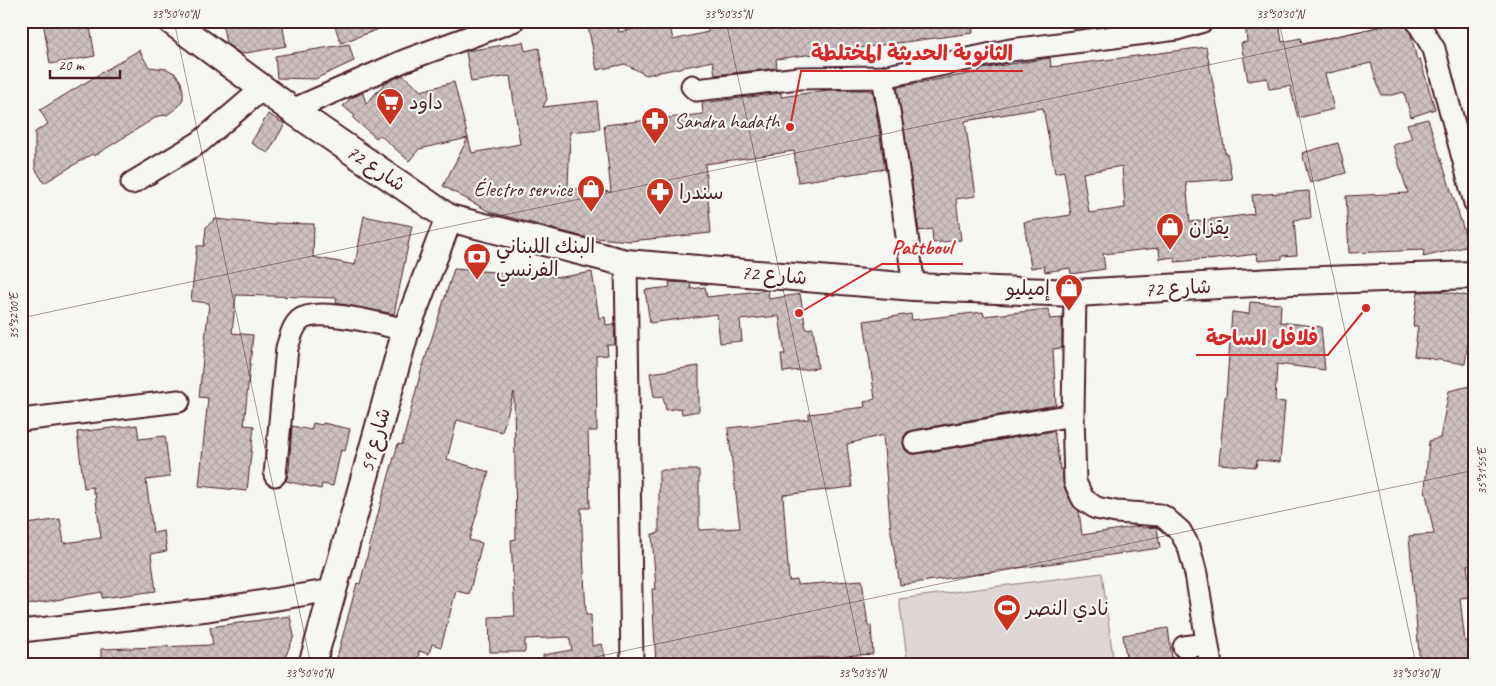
<svg xmlns="http://www.w3.org/2000/svg" width="1496" height="686" viewBox="0 0 1496 686" font-family="Caveat,'Playpen Sans Arabic',sans-serif">
  <defs>
    <pattern id="building-cross-hatch" width="8" height="8" patternUnits="userSpaceOnUse" patternTransform="scale(1.25)"><rect width="8" height="8" fill="#ccc1c0"/><path d="M0 0l8 8M0 8l8-8" fill="none" stroke="#b1a5a5"/></pattern>
  </defs>
  <rect width="100%" height="100%" fill="#f6f6f2"/>
  <filter id="ink" filterUnits="userSpaceOnUse"><feTurbulence type="fractalNoise" baseFrequency=".02" numOctaves="2"/><feDisplacementMap in="SourceGraphic" scale="10" xChannelSelector="R" yChannelSelector="G"/><feConvolveMatrix kernelMatrix="1 2 1 2 8 2 1 2 1" color-interpolation-filters="sRGB"/></filter>
  <g filter="url(#ink)">
    <path fill="#ddd6d5" stroke="#947a80" d="M1102,573L1114,665H908L899,599Z"/>
    <path fill="url(#building-cross-hatch)" stroke="#4a1f2b" fill-rule="evenodd" d="M43,21H89L95,56L50,64Z
      M222,21H282L286,46L241,54L226,43Z
      M333,21H395V23L341,43Z
      M587,21H617L619,32L669,22L673,40L708,32L707,21H972L973,33L776,59L777,68L715,75L713,61L646,75L625,64L597,70Z
      M1245,21H1279L1282,42L1301,38L1302,44L1405,21L1411,35L1417,60L1420,59L1435,109L1411,117L1404,92L1392,95H1381L1371,63L1325,74L1334,109L1298,118L1290,86L1269,89L1267,78L1248,81L1241,43L1247,42Z
      M523,42L525,51L539,48L547,99L543,107L597,101L600,129L570,132L568,188L611,192L604,125L703,114L702,103L781,93V97L828,90H870V91H873L885,169L798,182L794,151L705,164L711,233L630,241L584,237L490,212L443,186L468,138L472,153L520,144L510,76L471,82L466,51Z
      M349,44L354,61L315,79L277,78L275,56Z
      M1206,47L1219,115L1225,153H1227L1232,179L1186,182L1190,222L1254,214L1252,195L1309,191L1311,218L1294,220L1297,255L1282,256V259L1258,261L1257,254L1208,260V259L1175,262L1174,257L1160,259L1159,248L1103,254L1105,269L1071,274L1070,268L1045,272L1044,266L1031,268L1024,222L1071,215L1064,171L1055,173L1043,108L965,121L976,196L956,199L961,240L933,243L932,229L919,231L897,87L979,72V70L998,66L1050,58L1051,67ZM1122,166L1125,208L1089,213L1083,173Z
      M139,50L149,67L167,69L176,74L181,82L183,91V99L179,106L167,115L158,116L94,156L92,154L44,183L35,168V132L48,124L40,110Z
      M403,75L421,91L454,82L468,138L419,149L409,161L380,135L376,138L353,118L355,116L343,106L351,98L363,93L366,104L385,83Z
      M268,114L285,124L268,153L251,143Z
      M1428,119L1469,246L1423,257L1424,250L1349,253L1346,196L1408,193L1393,145L1412,139L1407,124Z
      M1338,143L1346,173L1310,183L1302,153Z
      M364,216L412,226L394,314L336,303L337,298L236,295L232,333L253,335L244,425L254,426L247,491L199,486L208,398L199,397L209,303L191,301L197,246H204L206,227L215,219L274,225V223L314,224L313,257L355,265Z
      M454,269L562,277L592,272L599,318L605,317L606,325L614,324L615,345H607L608,355L596,356L597,431H588L590,508H581L586,615H591L592,646L602,644L607,665H544L543,655L572,650L569,637L525,639V652H490L489,617L515,616L511,540L516,539L514,392L502,432L457,420L447,459L489,472L469,540L482,543L469,594L456,591L441,647L432,644L429,654L419,651L418,665H335L357,583L360,584L380,506L398,444L402,445L420,375Z
      M669,282L690,283L691,289L705,287L707,297L768,290L769,299L800,294L806,329L813,328L818,368L783,372L781,354H785L779,316L740,320L742,341L720,343L717,314L650,323L645,290L670,287Z
      M1439,291L1475,297L1465,364L1414,356L1418,326H1413L1418,292Z
      M1250,302L1281,304L1280,322L1321,327L1325,370L1277,364L1275,401L1285,402L1280,462L1257,460L1256,467L1219,464L1225,397H1226L1232,312L1249,314Z
      M1048,309L1050,319L1062,318V348L1053,349L1056,405L913,430L907,432L904,437L903,444L905,450L910,454H917L1054,431L1060,469H1062L1064,487L1072,504L1079,511L1082,535L1140,526L1143,528L1157,527L1160,548L900,585L891,532L883,435L847,444L852,487L783,495L789,581L797,580V585L862,580L868,626H871L873,654L709,665H656L652,589H656L652,534L659,533V470H699V530L740,528L728,428L809,419V414L865,407L864,402L875,399L864,321L911,314L912,320L983,312L984,316Z
      M699,366V411L682,414L681,408L666,410L663,396L654,397L650,373Z
      M1470,386L1475,441V564L1467,565L1471,597L1460,598L1465,642L1475,640V665H1420L1409,536L1434,534L1425,489L1429,441L1440,438L1449,391Z
      M313,423L322,425L323,423L350,429L345,451L341,450L333,486L322,484L321,489L286,481L289,470L292,426L311,430Z
      M137,425L139,439L165,436L170,477L146,480L153,533L164,531L167,551L151,554L156,591L102,598V592L21,606V525L60,519L64,543L101,538L95,493H93V487L84,488L77,432Z
      M290,616L294,636L282,665H101V649L213,645L210,627Z
      M1168,628L1173,665H1127L1123,635Z"/>
    <g fill="none" stroke-linecap="round" stroke-linejoin="round">
      <defs>
        <path id="minor" d="M1417,21L1434,49L1475,203
          M883,77L893,134L914,287
          M692,86L696,90L799,78L883,77L1011,50L1177,29L1203,21
          M292,110L406,60L513,21
          M132,183L200,142L262,89
          M626,263L632,665
          M1075,293L1073,415L1075,482L1083,499L1096,508L1116,512L1160,515L1164,517L1180,531L1189,547L1196,574L1211,665
          M21,420L179,401
          M915,442L1073,415
          M275,475L287,348C290,339 292,327 300,320C318,306 384,325 406,330
          M21,631L208,610L333,590
          M1184,647L1207,644"/>
        <path id="tertiary" d="M171,21L292,110L449,218L626,263L914,287L1075,293L1293,281L1475,275
          M312,665L406,330L449,218"/>
      </defs>
      <use href="#minor" stroke="#4a1f2b" stroke-width="25"/>
      <use href="#tertiary" stroke="#4a1f2b" stroke-width="30"/>
      <use href="#minor" stroke="#f6f6f2" stroke-width="21"/>
      <use href="#tertiary" stroke="#f6f6f2" stroke-width="26"/>
    </g>
  </g>
  <path fill="none" stroke="#4a1f2b" stroke-width="1" stroke-opacity="0.45" d="M174,21L311,665M726,21L863,665M1279,21L1416,665M21,318L1415,21M558,665L1475,470"/>
  <defs>
    <symbol id="supermarket-pin" viewBox="-11 -11 22 30"><path d="M0 17L-7.5 6A9.5 9.5 0 1 1 7.5 6Z" fill="#c8321e" stroke="#f6f6f2"/><path d="M-6-5.5h2.5l.6 2H6L4.5 2H-2.5L-4.4-4H-6ZM-1.5 3.2a1.3 1.3 0 1 0 .1 0ZM3 3.2a1.3 1.3 0 1 0 .1 0Z" fill="#fff"/></symbol>
    <symbol id="pharmacy-pin" viewBox="-11 -11 22 30"><path d="M0 17L-7.5 6A9.5 9.5 0 1 1 7.5 6Z" fill="#c8321e" stroke="#f6f6f2"/><path d="M-2-6h4v4h4v4h-4v4h-4v-4h-4v-4h4Z" fill="#fff"/></symbol>
    <symbol id="shop-pin" viewBox="-11 -11 22 30"><path d="M0 17L-7.5 6A9.5 9.5 0 1 1 7.5 6Z" fill="#c8321e" stroke="#f6f6f2"/><path d="M-5-2.5h2.3a2.7 3.5 0 0 1 5.4 0H5L5.5 6h-11ZM-1.5-2.5h3a1.5 2.3 0 0 0-3 0Z" fill="#fff"/></symbol>
    <symbol id="bank-pin" viewBox="-11 -11 22 30"><path d="M0 17L-7.5 6A9.5 9.5 0 1 1 7.5 6Z" fill="#c8321e" stroke="#f6f6f2"/><path d="M-6-4H6V4H-6ZM0-2.3a2.3 2.3 0 1 0 0 4.6a2.3 2.3 0 1 0 0-4.6Z" fill="#fff"/></symbol>
    <symbol id="stadium-pin" viewBox="-11 -11 22 30"><path d="M0 17L-7.5 6A9.5 9.5 0 1 1 7.5 6Z" fill="#c8321e" stroke="#f6f6f2"/><path d="M0-5a6.5 5 0 1 0 0 10a6.5 5 0 1 0 0-10ZM-3.5-1.8h7v3.6h-7Z" fill="#fff"/></symbol>
  </defs>
  <g fill-rule="evenodd">
    <use href="#supermarket-pin" x="374" y="86" width="32" height="43"/>
    <use href="#pharmacy-pin" x="639" y="105" width="32" height="43"/>
    <use href="#shop-pin" x="575" y="173" width="32" height="43"/>
    <use href="#pharmacy-pin" x="644" y="176" width="32" height="43"/>
    <use href="#shop-pin" x="1154" y="211" width="32" height="43"/>
    <use href="#bank-pin" x="461" y="241" width="32" height="43"/>
    <use href="#shop-pin" x="1053" y="272" width="32" height="43"/>
    <use href="#stadium-pin" x="991" y="592" width="32" height="43"/>
  </g>
  <g text-anchor="middle" dominant-baseline="central" stroke-width="4.5" stroke-linejoin="round" paint-order="stroke">
    <g font-size="20" fill="#4a1f2b" stroke="#f6f6f2" text-anchor="start">
      <text x="409" y="102">داود</text>
      <text x="674" y="121">Sandra hadath</text>
      <text x="572" y="189" text-anchor="end">Électro service</text>
      <text x="679" y="192">سندرا</text>
      <text x="1189" y="227">يقزان</text>
      <text x="496" y="246">البنك اللبناني<tspan x="496" dy="23">الفرنسي</tspan></text>
      <text x="1050" y="288" text-anchor="end">إميليو</text>
      <text x="1026" y="608">نادي النصر</text>
    </g>
    <g font-size="20" fill="#4a1f2b" stroke="#f6f6f2">
      <text transform="translate(376 168) rotate(34)">شارع 72</text>
      <text transform="translate(774 275) rotate(5)">شارع 72</text>
      <text transform="translate(1178 288) rotate(-3)">شارع 72</text>
      <text transform="translate(375 440) rotate(-74)">شارع 59</text>
    </g>
  </g>
  <path fill="none" stroke="#d62828" stroke-width="2" d="M790 127L801 71H1023M799 313L882 264H963M1366 308L1328 355H1196"/>
  <g fill="#d62828" stroke="#f6f6f2" stroke-width="2">
    <circle cx="790" cy="127" r="5"/>
    <circle cx="799" cy="313" r="5"/>
    <circle cx="1366" cy="308" r="5"/>
  </g>
  <g font-size="21" text-anchor="middle" font-weight="bold" fill="#d62828" stroke="#f6f6f2" stroke-width="4.5" stroke-linejoin="round" paint-order="stroke">
    <text x="912" y="60">الثانوية الحديثة المختلطة</text>
    <text x="922" y="254">Pattboul</text>
    <text x="1262" y="345">فلافل الساحة</text>
  </g>
  <rect width="1496" height="686" fill="none" stroke="#f6f6f2" stroke-width="55"/>
  <path d="M50 70v8h70v-8" fill="none" stroke="#4a1f2b" stroke-width="2.5"/>
  <text x="58" y="70" font-size="15" fill="#4a1f2b" stroke="#f6f6f2" stroke-width="4" paint-order="stroke">20 m</text>
  <rect x="28" y="28" width="1440" height="630" fill="none" stroke="#4a1f2b" stroke-width="2"/>
  <g font-size="12" text-anchor="middle" fill="#4a1f2b">
    <text x="175" y="18">33°50'40"N</text>
    <text x="728" y="18">33°50'35"N</text>
    <text x="1280" y="18">33°50'30"N</text>
    <text transform="translate(14 316) rotate(-90)" y="4">35°32'00"E</text>
    <text transform="translate(1482 471) rotate(-90)" y="4">35°31'55"E</text>
    <text x="309" y="677">33°50'40"N</text>
    <text x="862" y="677">33°50'35"N</text>
    <text x="1415" y="677">33°50'30"N</text>
  </g>
</svg>
